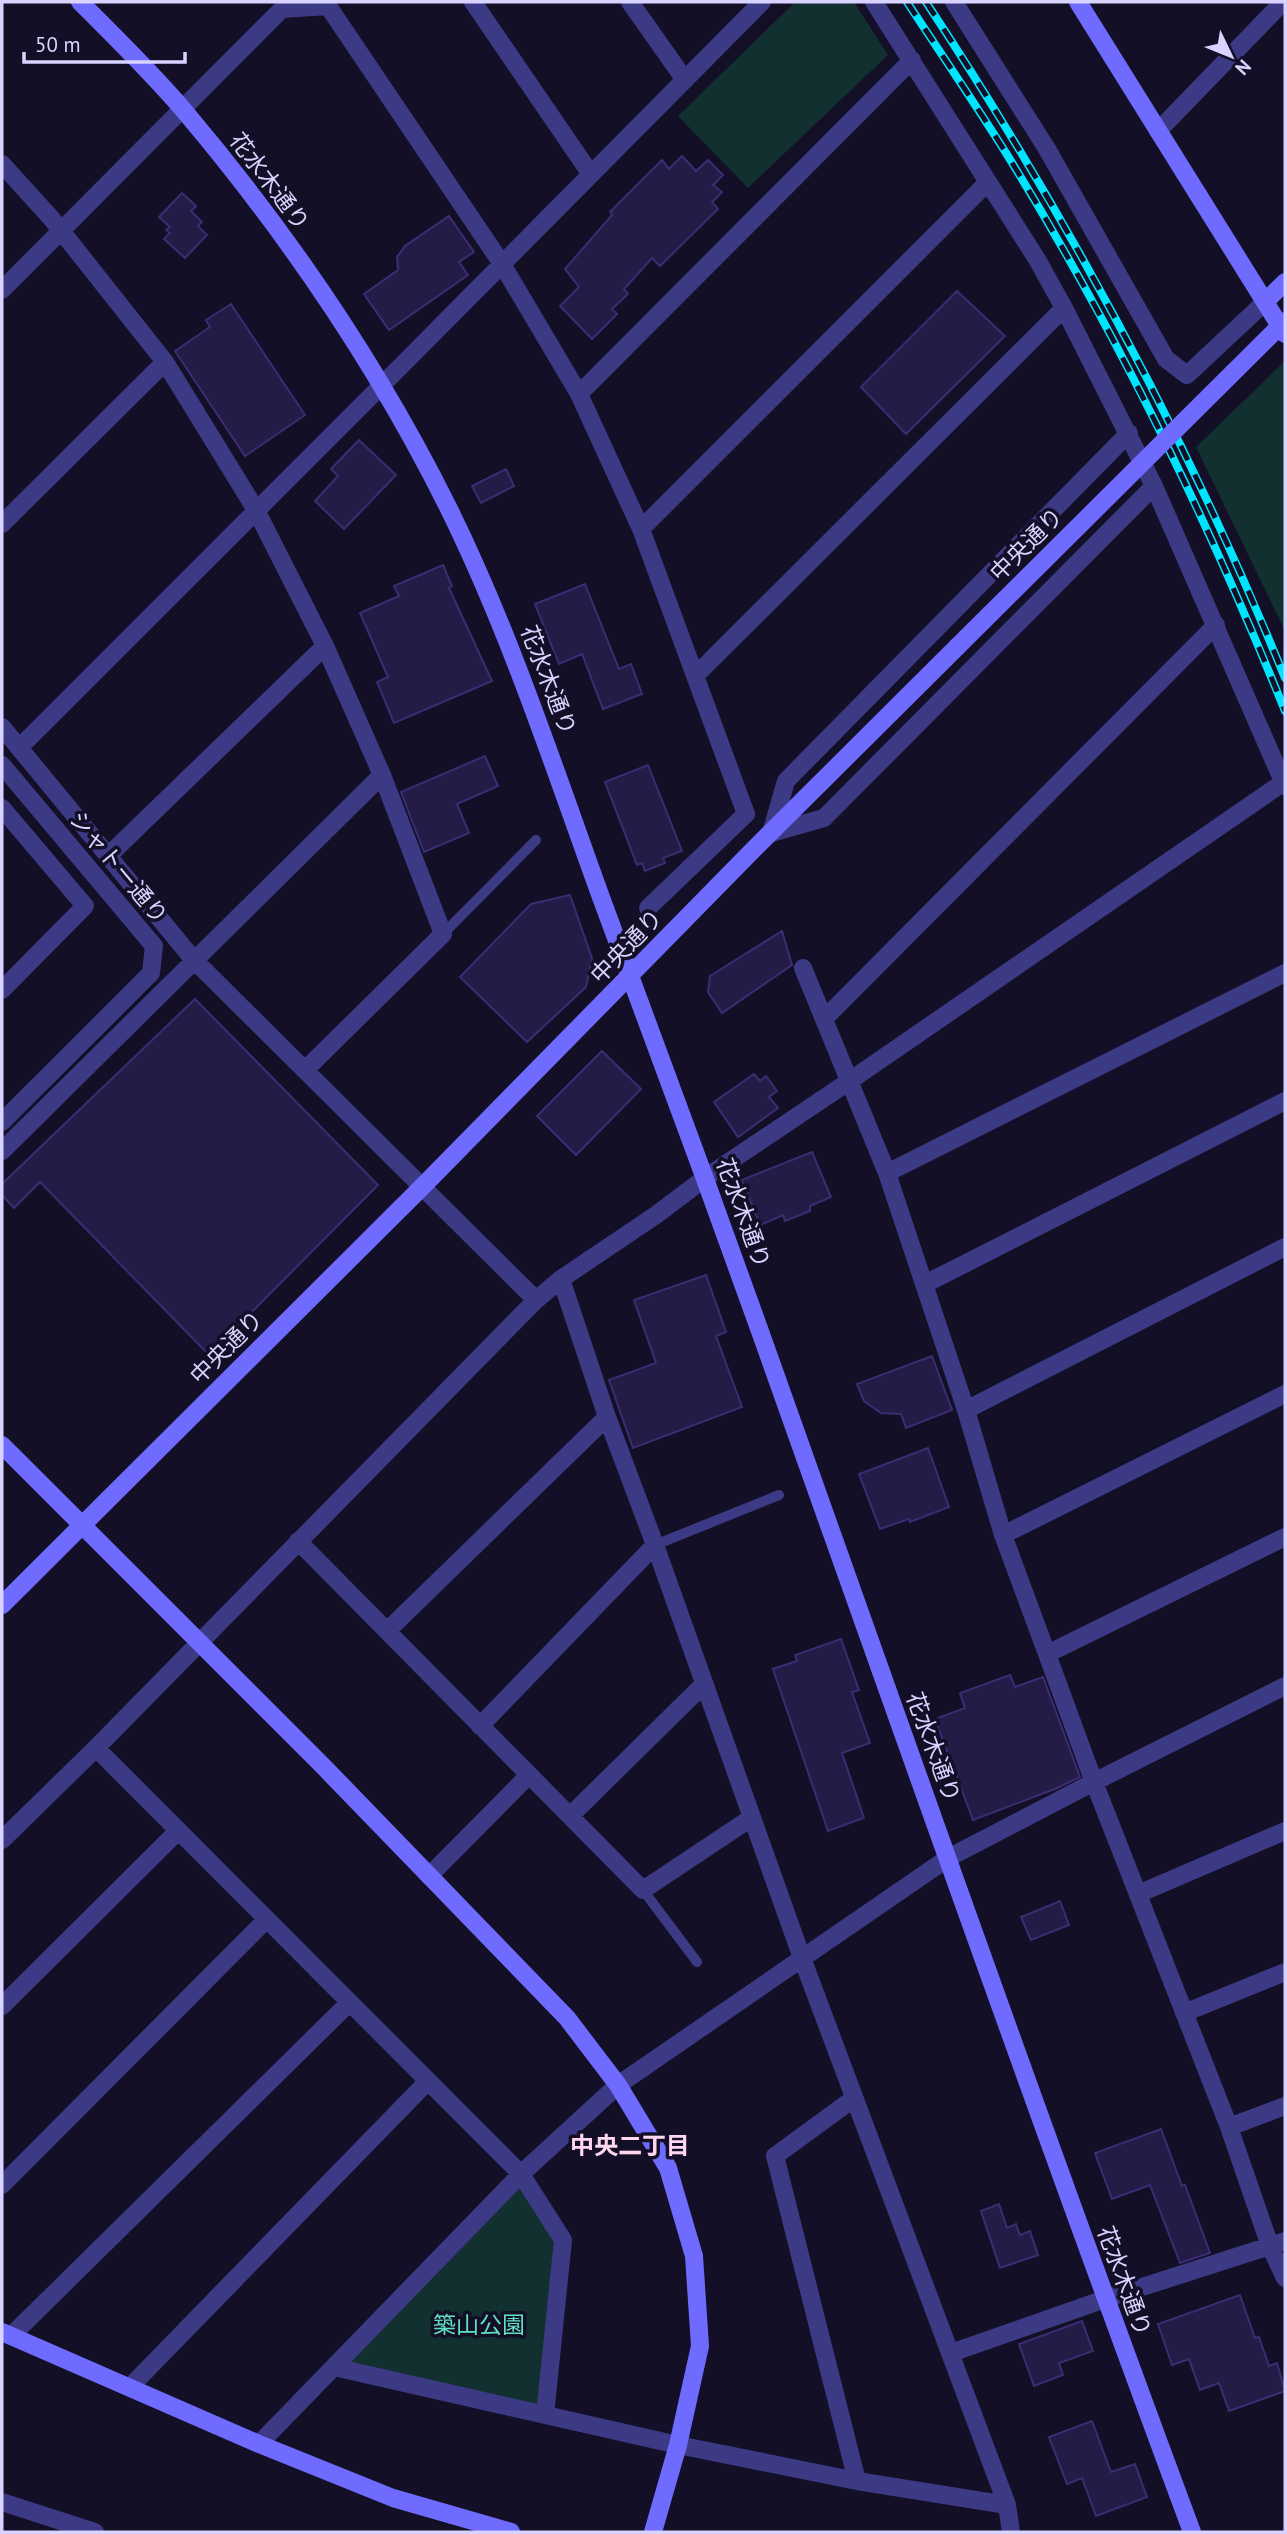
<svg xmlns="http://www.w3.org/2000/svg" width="1287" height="2534" viewBox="0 0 1287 2534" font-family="'PT Sans','Noto Sans JP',sans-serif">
  <rect width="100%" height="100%" fill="#130f26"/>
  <path fill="#12302f" d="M795,2H854L888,55L748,188L678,116Z
    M1284,362L1285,364V631L1196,447Z
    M521,2174L563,2240L545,2415L334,2367Z"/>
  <path fill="#241b47" stroke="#3b2d73" stroke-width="2" d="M682,156L696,171L708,160L723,175L713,185L722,192L712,202L718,209L660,266L652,258L624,289L628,294L612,309L617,314L592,339L560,306L579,287L565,269L612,215L610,212L662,160L669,169Z
    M182,193L196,206L191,211L202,222L198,226L207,235L185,258L164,239L170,233L166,230L170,227L159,217Z
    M449,216L474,252L459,262L468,275L389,330L364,294L398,270L397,257L405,246Z
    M957,291L1005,336L906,434L861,387Z
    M231,304L305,415L245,456L175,351L210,327L206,320Z
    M359,440L396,475L344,529L315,501L338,476L331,469Z
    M506,469L514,486L481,503L472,486Z
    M443,565L452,586L449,588L492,681L394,723L377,682L388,677L360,613L399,596L394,586Z
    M585,584L619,669L631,664L642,694L603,709L582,654L559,664L535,604Z
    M485,756L498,786L457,804L469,833L424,852L401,792Z
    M648,765L682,851L663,858L665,863L645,871L642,863L637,865L605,782Z
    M570,895L592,958L586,987L527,1042L460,977L531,904Z
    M782,931L792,965L722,1013L708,992L710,976Z
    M195,999L378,1185L209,1355L40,1182L14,1208L2,1195V1184Z
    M602,1051L641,1089L576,1155L537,1116Z
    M754,1074L760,1081L766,1076L777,1091L769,1097L778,1108L738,1137L714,1102Z
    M812,1152L831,1197L810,1206V1211L785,1221L783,1215L760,1225L742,1180Z
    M706,1275L726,1332L716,1336L742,1407L633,1448L609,1380L656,1363L634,1300Z
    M932,1356L952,1410L906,1428L901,1414L881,1413L864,1401L857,1384Z
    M928,1448L949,1507L910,1522L909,1519L880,1529L859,1474Z
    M841,1639L859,1690L852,1692L870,1743L842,1753L864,1818L828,1831L773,1669L797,1661L795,1655Z
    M1010,1675L1015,1687L1043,1677L1080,1777L1055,1789L973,1820L935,1719L965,1708L960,1693Z
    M1060,1901L1069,1925L1031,1940L1021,1917Z
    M1161,2129L1182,2186L1185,2185L1210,2253L1180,2263L1150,2185L1112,2199L1095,2153Z
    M999,2204L1007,2228L1016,2224L1020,2235L1030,2231L1038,2255L1000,2268L981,2211Z
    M1240,2295L1255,2338L1259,2337L1269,2366L1277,2363L1285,2391L1229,2411L1219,2383L1200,2390L1189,2359L1172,2365L1158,2324Z
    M1082,2321L1093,2351L1059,2363L1063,2375L1034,2386L1019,2344Z
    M1092,2421L1111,2472L1135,2464L1147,2497L1096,2516L1082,2478L1067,2484L1049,2437Z"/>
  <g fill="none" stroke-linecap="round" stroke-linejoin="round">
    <path stroke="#3d3a85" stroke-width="10" d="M443,934L536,840
      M655,1545L779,1495
      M643,1890L697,1962"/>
    <path stroke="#3d3a85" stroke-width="18" d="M473,2L590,173
      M630,2L685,80
      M874,2L1038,261L1064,308L1154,486L1285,786
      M954,2L1047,149L1166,359L1187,375L1265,302
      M1158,131L1283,2
      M2,164L51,218L165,362L256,510L325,646L382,775L443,934L305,1070
      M2,290L282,9L328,6L502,264L579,394L641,529L746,814L648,908
      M579,394L912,60
      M2,524L165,362
      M641,529L988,182
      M695,676L1064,308
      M2,727L193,959L536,1300
      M19,748L405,362L762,2
      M2,765L154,946L151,973L2,1122
      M2,808L85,906L2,990
      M771,833L786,781L1129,433
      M771,833L824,818L1154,486
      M107,857L325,646
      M803,968L887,1173L966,1410L1003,1535L1047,1654L1094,1782L1229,2127L1270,2246L1285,2278
      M824,1019L1216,625
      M2,1151L382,775
      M887,1173L1285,973
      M561,1279L607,1417L655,1545L802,1958L1007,2505L1011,2532
      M925,1284L1285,1101
      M966,1410L1285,1247
      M1003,1535L1285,1394
      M298,1541L643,1890L751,1818
      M387,1631L607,1417
      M1047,1654L1285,1537
      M480,1726L655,1545
      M96,1748L521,2174L563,2240L545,2415
      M570,1816L703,1685
      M2,1840L96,1748L536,1300L561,1279L656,1215L705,1178L848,1082L1284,782
      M429,1876L529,1775
      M1138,1894L1285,1831
      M2,2006L178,1831
      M1184,2013L1285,1972
      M853,2099L775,2156L857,2481
      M1229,2127L1285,2106
      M2,2185L266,1920
      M11,2336L349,2003
      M951,2353L1105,2299L1285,2241
      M334,2367L678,2445L857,2481L1007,2505
      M130,2387L428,2081
      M259,2444L521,2174L618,2085L948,1858L1094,1782L1285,1686
      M2,2502L95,2532"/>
    <path stroke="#6f6bff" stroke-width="18" d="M80,2C116,38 153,74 186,113C288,234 379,368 449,509C511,635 554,768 602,900C656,1044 709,1189 761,1334C903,1733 1044,2134 1192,2532
      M1078,2L1285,334
      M1265,302L1285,282
      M2,1445L322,1765L567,2018L618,2085L668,2168L694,2256L700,2346L678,2445L653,2532
      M2,1605L421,1188L754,849L957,647
      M2,2332L259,2444L393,2498L511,2532"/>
    <defs>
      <path id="rail" d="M907,2C940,52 974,102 1006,153C1115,329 1208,520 1285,711
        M926,2C1066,214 1189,442 1285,678"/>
    </defs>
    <use href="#rail" stroke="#00e5ff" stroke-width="8"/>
    <use href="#rail" stroke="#130f26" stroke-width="5" stroke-dasharray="16" stroke-linecap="butt"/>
    <path stroke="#6f6bff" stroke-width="18" d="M957,647L1285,321"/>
  </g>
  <g text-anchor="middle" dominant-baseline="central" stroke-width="7" stroke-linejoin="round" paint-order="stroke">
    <g font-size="23" fill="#d9d4ff" stroke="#130f26">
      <text transform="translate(270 181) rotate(53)">花水木通り</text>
      <text transform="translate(1026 544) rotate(-45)">中央通り</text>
      <text transform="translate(549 680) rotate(69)">花水木通り</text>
      <text transform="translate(119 867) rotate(50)">シャトー通り</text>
      <text transform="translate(626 946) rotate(-46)">中央通り</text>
      <text transform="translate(744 1213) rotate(70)">花水木通り</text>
      <text transform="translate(226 1347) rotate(-45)">中央通り</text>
      <text transform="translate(934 1747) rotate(70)">花水木通り</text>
      <text transform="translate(1125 2281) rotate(70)">花水木通り</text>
    </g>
    <g font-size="23" fill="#5fe0c0" stroke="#130f26">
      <text x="479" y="2324">築山公園</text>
    </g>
    <g font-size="24" font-weight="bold" fill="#ffd6f0" stroke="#130f26">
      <text x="630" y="2145">中央二丁目</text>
    </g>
  </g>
  <rect width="1287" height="2534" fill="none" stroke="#d9d4ff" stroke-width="7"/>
  <g transform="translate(1231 56) rotate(133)" stroke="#130f26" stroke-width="5" paint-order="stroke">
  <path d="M0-5L12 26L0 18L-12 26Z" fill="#d9d4ff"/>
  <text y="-10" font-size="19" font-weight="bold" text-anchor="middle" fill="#d9d4ff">N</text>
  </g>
  <path d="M24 52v10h161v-10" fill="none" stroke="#d9d4ff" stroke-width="3.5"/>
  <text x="35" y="52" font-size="21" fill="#d9d4ff" stroke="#130f26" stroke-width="5" paint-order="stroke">50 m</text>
</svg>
